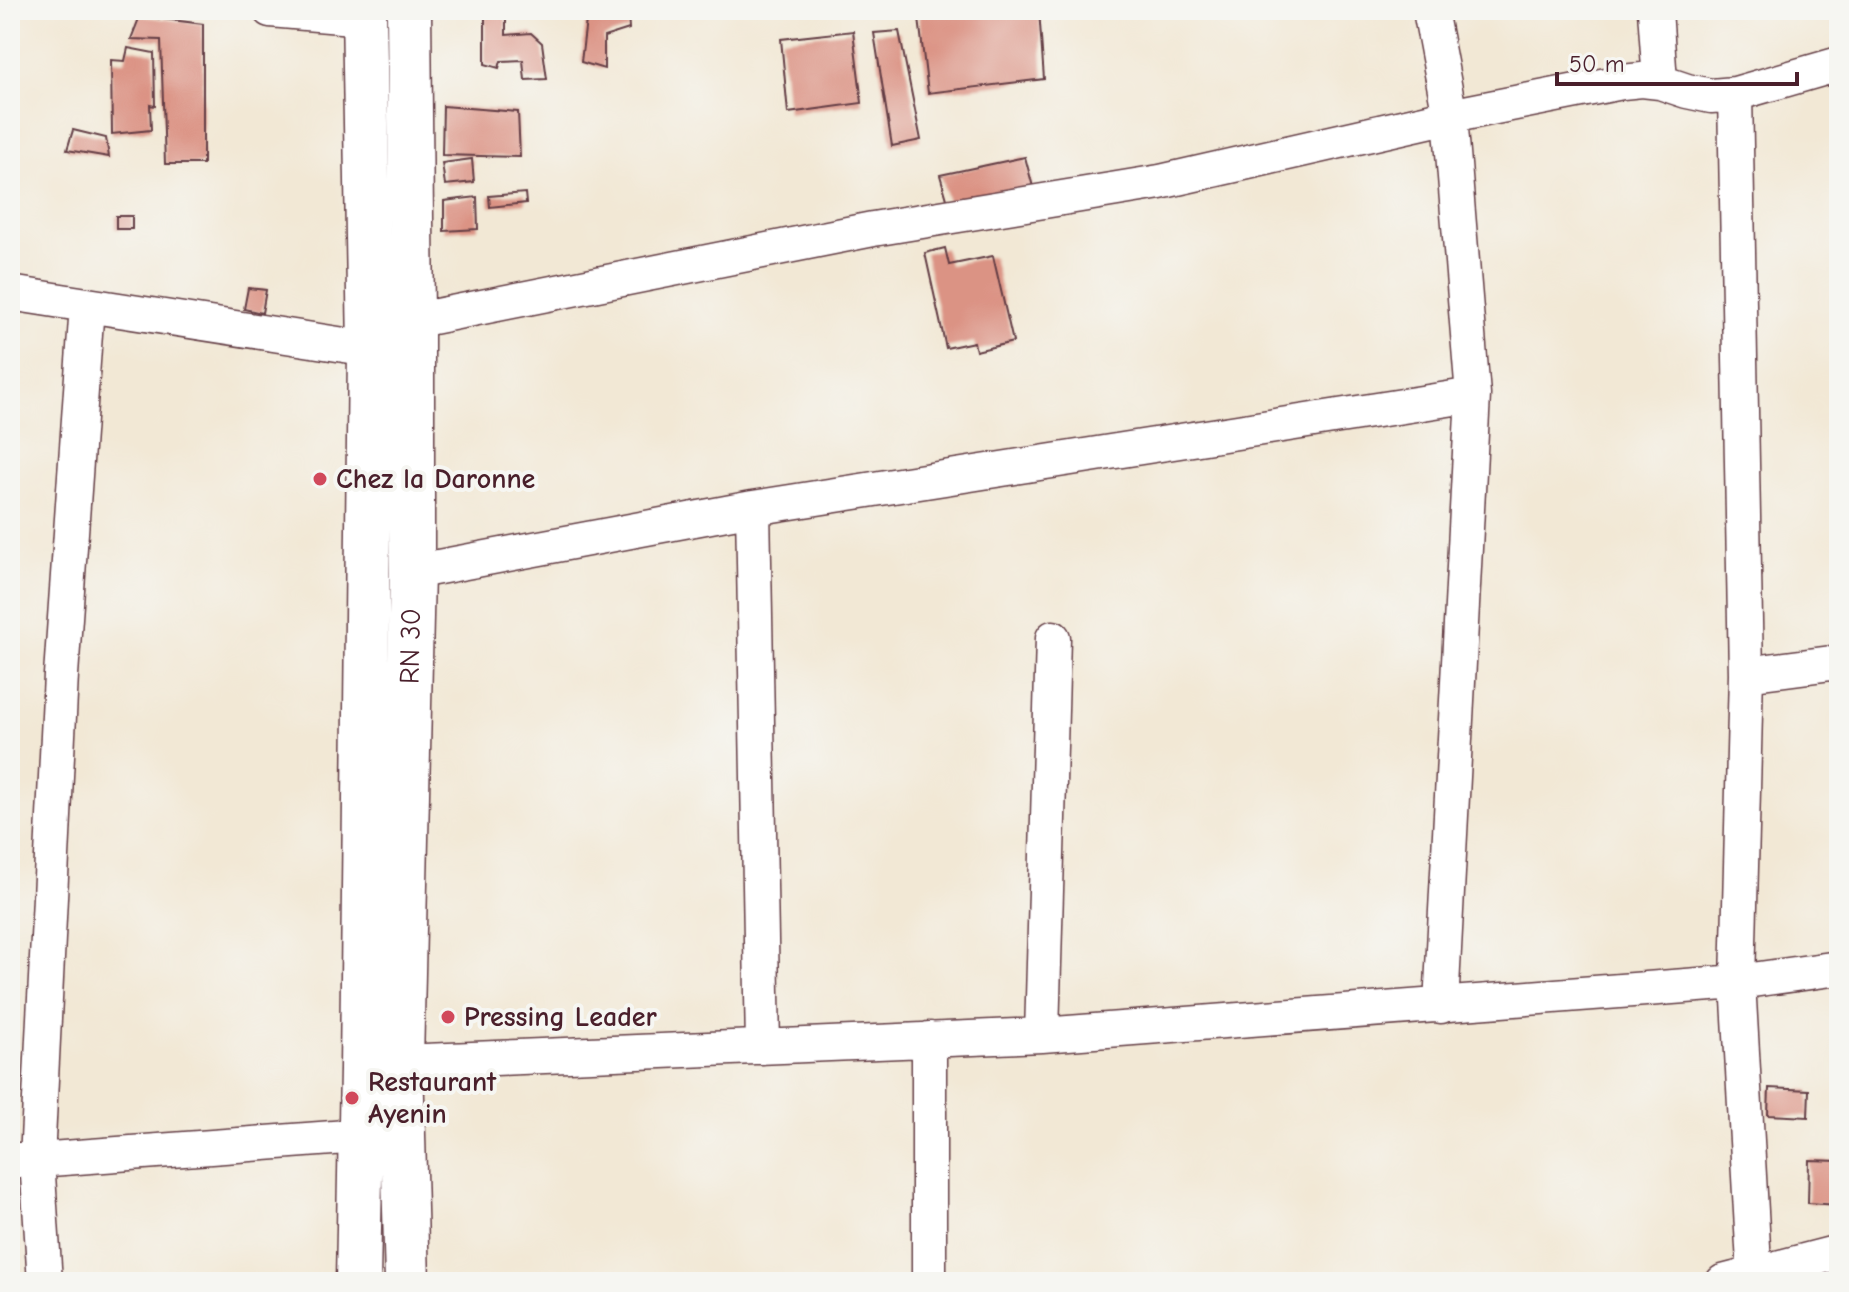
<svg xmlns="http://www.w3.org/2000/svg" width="1849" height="1292" viewBox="0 0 1849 1292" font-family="'Comic Neue',sans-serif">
  <rect width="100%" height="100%" fill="#f6f6f2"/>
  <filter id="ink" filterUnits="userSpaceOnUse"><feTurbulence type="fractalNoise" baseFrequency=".0125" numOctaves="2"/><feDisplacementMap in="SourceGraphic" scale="16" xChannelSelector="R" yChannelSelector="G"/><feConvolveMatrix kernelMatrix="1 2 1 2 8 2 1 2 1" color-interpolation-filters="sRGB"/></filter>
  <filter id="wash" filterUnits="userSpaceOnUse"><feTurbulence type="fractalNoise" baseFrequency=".006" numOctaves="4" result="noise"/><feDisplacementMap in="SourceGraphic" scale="32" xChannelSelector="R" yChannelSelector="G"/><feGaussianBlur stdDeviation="1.8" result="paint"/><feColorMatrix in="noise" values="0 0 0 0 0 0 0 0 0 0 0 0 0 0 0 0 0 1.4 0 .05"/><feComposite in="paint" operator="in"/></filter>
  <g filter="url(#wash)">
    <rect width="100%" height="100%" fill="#f2e8d5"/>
    <g id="blocks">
      <path fill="#db9384" d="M485,10H506V35L531,33L542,43L547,79L525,80L523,60L501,61L499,68L485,64Z
        M679,10H712V12L680,16Z
        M918,10H1039L1044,79L928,93Z
        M587,12L628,14L629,29L604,37V69L581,62Z
        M140,16L203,24V164H165L161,40L131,39Z
        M853,31L862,103L788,113L781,39Z
        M899,31L921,140L892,146L874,33Z
        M128,48L154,53L155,106L150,105L151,130L112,134L111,60L125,61Z
        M443,106L518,112L520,157L442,155Z
        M73,130L106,138L109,157L67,150Z
        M1025,157L1033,187L949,206L940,175Z
        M472,159L474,182L445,185L442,163Z
        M525,193L526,203L490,207L489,196Z
        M477,197L478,229L444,231V201Z
        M116,216H132V229H116Z
        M945,248L949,265L993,256L1013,342L976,351L974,342L946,348L925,253Z
        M248,288L266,290L262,313L244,309Z
        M1769,1088L1809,1090L1808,1117L1768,1115Z
        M1809,1160L1839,1161V1205L1808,1203Z"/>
    </g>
  </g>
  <g filter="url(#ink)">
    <use href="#blocks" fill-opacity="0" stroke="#633d44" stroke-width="2"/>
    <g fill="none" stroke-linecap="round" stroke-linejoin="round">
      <defs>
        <path id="minor" d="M270,10L364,18
          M1430,10L1450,116L1473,395L1441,1006
          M1655,10L1660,82
          M1735,94L1746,674L1738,982L1755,1282
          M10,293L370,349
          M412,321L873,229L1160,182L1450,116L1622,82L1642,80L1660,82L1687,91L1711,96L1735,94L1839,64
          M753,508L763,1047
          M412,572L753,508L1473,395
          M1746,674L1839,662
          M1042,1035L1053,638
          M401,1062L1042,1035L1738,982L1839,968
          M10,1160H37L360,1136
          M45,1282L37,1160L61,675L87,305
          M929,1282V1039
          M1723,1282L1839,1252"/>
        <g id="primary">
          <path d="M358,1282L362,1069L370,349L364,10"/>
          <path id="s1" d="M407,1282L401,1062L412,572V321L409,10"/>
        </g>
      </defs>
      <use href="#minor" stroke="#633d44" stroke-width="37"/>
      <use href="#primary" stroke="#633d44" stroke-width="47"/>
      <use href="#minor" stroke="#fff" stroke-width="34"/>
      <use href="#primary" stroke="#fff" stroke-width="44"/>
    </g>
  </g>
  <g fill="#d1495b" stroke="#f6f6f2" stroke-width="3">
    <circle cx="320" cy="479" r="8"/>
    <circle cx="448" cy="1017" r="8"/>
    <circle cx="352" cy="1098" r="8"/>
  </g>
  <g text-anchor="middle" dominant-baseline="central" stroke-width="8" stroke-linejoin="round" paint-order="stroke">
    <g font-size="28" font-weight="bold" fill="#4a1f2b" stroke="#f6f6f2" text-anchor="start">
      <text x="336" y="479">Chez la Daronne</text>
      <text x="464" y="1017">Pressing Leader</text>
      <text x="368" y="1082">Restaurant<tspan x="368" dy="32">Ayenin</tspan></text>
    </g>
    <g font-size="28" fill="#4a1f2b" stroke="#f6f6f2">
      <text stroke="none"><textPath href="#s1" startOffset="636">RN 30</textPath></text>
    </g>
  </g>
  <rect width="1849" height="1292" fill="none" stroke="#f6f6f2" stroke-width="40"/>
  <path d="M1557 72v12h240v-12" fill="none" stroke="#4a1f2b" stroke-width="4"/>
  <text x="1569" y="72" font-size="24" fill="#4a1f2b" stroke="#f6f6f2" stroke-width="6" paint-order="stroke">50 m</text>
</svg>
